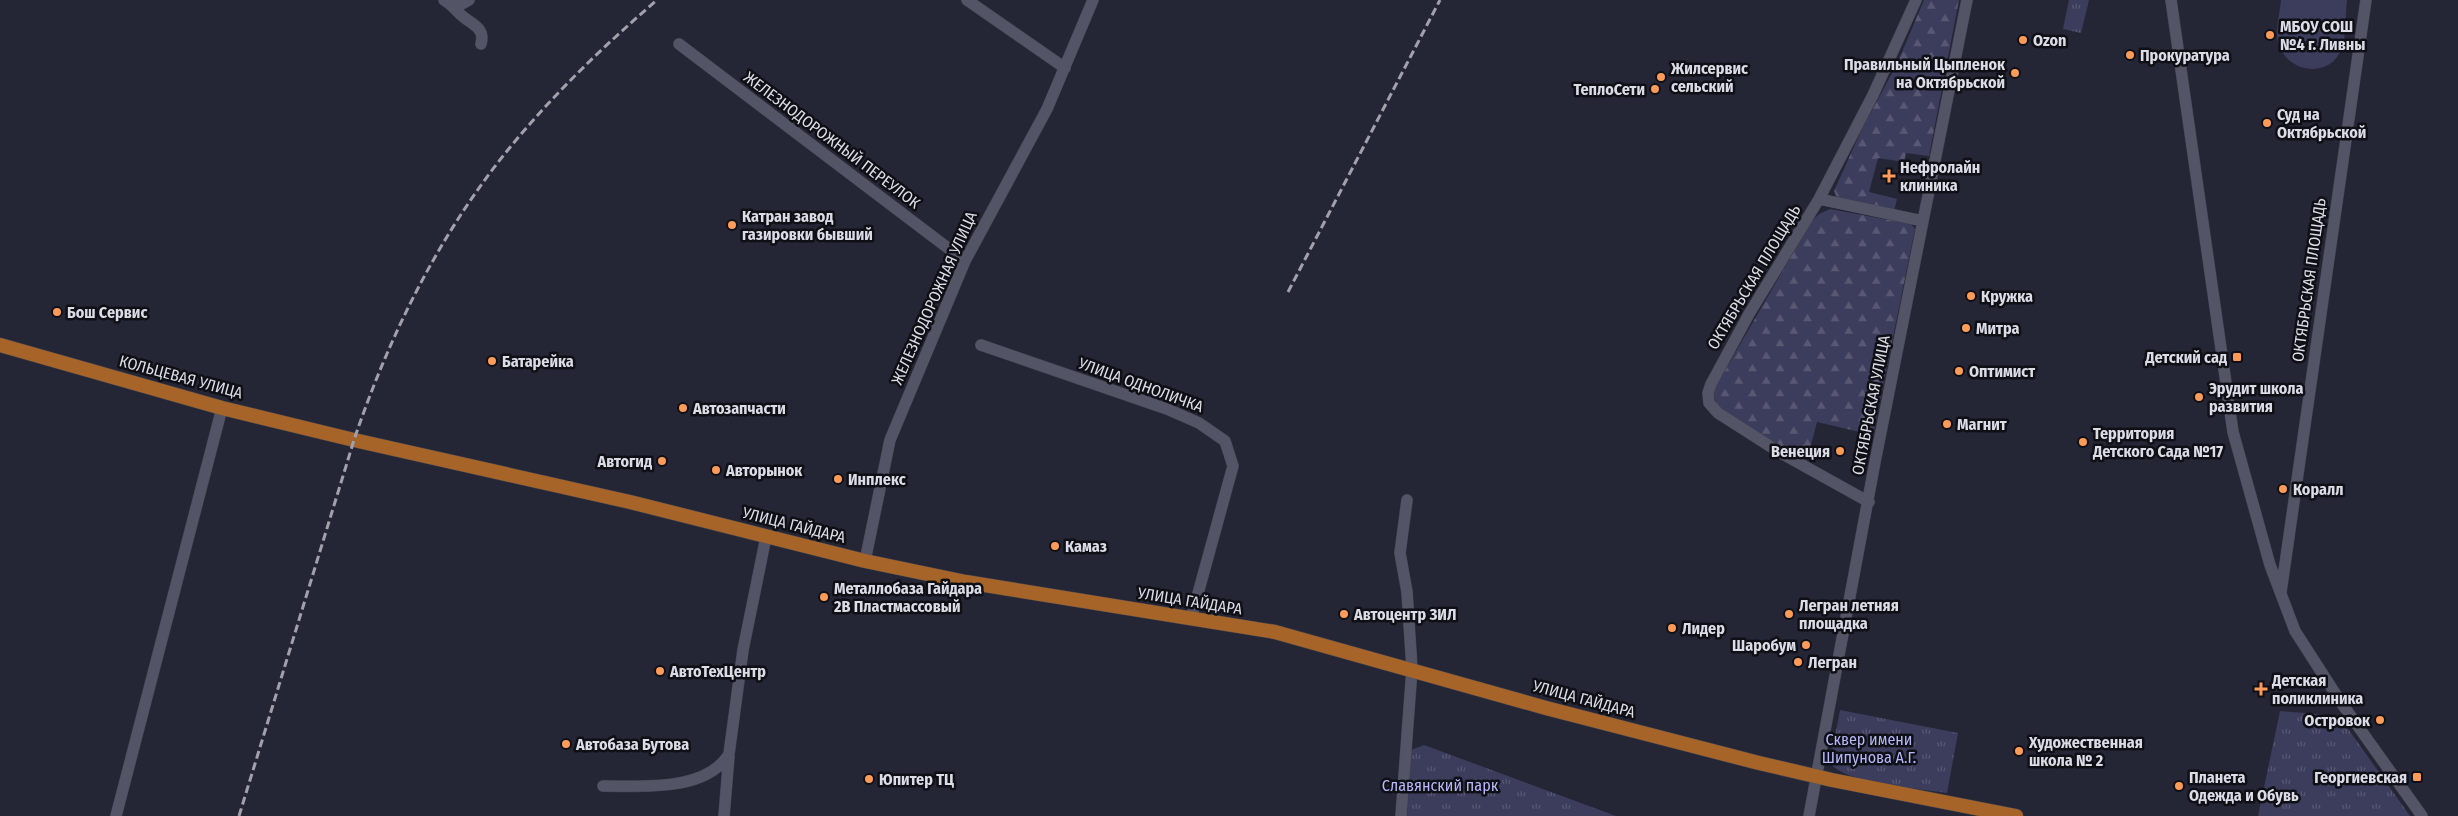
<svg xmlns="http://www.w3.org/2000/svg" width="2458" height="816" viewBox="0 0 2458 816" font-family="'Fira Sans Condensed',sans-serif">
  <defs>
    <pattern id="grass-tufts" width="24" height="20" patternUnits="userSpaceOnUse" patternTransform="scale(1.25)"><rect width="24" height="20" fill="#3c3c5c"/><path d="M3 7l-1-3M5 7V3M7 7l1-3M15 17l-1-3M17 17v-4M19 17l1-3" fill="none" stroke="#585873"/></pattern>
    <pattern id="forest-firs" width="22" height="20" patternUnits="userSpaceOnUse" patternTransform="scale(1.25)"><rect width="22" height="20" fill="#3c3c5c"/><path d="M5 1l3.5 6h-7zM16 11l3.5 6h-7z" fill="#585873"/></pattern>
  </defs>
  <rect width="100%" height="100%" fill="#252635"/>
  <path fill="url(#grass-tufts)" d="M2069,0H2089L2081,33L2063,29Z
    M1840,710L1958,733L1947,793C1923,789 1840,783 1830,762Z
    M2280,711L2339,716L2410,816H2258Z
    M1424,745L1616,816H1407L1411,750Z"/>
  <path fill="url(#forest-firs)" d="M1924,0H1959L1929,156L1906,153L1904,162L1878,158L1869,192L1897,199L1894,211L1837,198L1834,191L1862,129L1897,64Z
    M1830,209L1911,224L1915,229L1873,435L1817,422L1806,464L1718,410L1713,391L1811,222L1819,214Z"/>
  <path fill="#3c3c5c" d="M2281,0H2347C2345,15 2347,36 2341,50C2329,80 2285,72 2278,42C2275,31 2280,12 2281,0Z"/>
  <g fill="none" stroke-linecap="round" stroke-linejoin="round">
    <defs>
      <path id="minor" d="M444,0C451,4 453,7 459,13C469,24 486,26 481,44
        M967,0L1065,68
        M2171,0L2233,432L2270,565L2295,631L2340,701L2422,816
        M454,5H460L469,0
        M679,44L965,261
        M1819,199L1923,221
        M981,345L1167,409L1199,423L1225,441L1233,466L1191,619
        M1869,502L1779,452L1718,413L1709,403L1708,393L1711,384L1749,314L1819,199L1873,95L1916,0
        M865,561L890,440L965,261L1047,109L1093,0
        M2281,592L2366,0
        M603,786C642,786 706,792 729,754L743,650L766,537
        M116,816L222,408
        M724,816L729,756
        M1401,816L1412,669L1407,592L1400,553L1407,500
        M1809,816L1875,462L1967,0"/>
      <path id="major" d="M0,345L222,408L354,440L630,502L865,561L966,582L1275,632L1546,708L1759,763L1832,780L2016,816"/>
    </defs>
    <use href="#minor" stroke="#434451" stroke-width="12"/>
    <use href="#major" stroke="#434451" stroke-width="15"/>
    <use href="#minor" stroke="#535465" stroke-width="11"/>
    <use href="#major" stroke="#a66428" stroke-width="14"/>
    <path stroke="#a0a1ac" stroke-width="3" stroke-dasharray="8 4" stroke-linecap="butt" d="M1288,292L1440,0
      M239,816L354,440C387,342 433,247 496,165C543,104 599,50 657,0"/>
  </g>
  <g fill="#fe9b58" stroke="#0f0f16" stroke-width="2">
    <circle cx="2270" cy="35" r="5"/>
    <circle cx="2023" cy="40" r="5"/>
    <circle cx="2130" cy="55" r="5"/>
    <circle cx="2015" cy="73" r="5"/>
    <circle cx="1661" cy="77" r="5"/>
    <circle cx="1655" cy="89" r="5"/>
    <circle cx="2267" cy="123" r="5"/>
    <path d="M1886.5 168.5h5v5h5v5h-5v5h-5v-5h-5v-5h5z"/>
    <circle cx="732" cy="225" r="5"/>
    <circle cx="1971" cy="296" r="5"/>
    <circle cx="57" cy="312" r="5"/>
    <circle cx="1966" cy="328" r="5"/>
    <rect x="2232" y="352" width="10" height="10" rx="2.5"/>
    <circle cx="492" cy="361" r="5"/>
    <circle cx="1959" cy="371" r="5"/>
    <circle cx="2199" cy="397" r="5"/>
    <circle cx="683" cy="408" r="5"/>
    <circle cx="1947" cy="424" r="5"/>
    <circle cx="2083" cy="442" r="5"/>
    <circle cx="1840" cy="451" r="5"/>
    <circle cx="662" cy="461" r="5"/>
    <circle cx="716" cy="470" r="5"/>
    <circle cx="838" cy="479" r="5"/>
    <circle cx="2283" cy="489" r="5"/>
    <circle cx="1055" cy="546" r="5"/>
    <circle cx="824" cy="597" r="5"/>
    <circle cx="1344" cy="614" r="5"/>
    <circle cx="1789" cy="614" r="5"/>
    <circle cx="1672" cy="628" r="5"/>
    <circle cx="1806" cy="645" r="5"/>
    <circle cx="1798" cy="662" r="5"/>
    <circle cx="660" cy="671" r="5"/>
    <path d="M2258.5 681.5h5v5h5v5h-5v5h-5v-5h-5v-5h5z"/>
    <circle cx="2380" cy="720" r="5"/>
    <circle cx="566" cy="744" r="5"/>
    <circle cx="2019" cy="751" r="5"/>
    <rect x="2412" y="772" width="10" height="10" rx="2.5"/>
    <circle cx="869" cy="779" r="5"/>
    <circle cx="2179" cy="786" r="5"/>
  </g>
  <g text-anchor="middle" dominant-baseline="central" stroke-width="5" stroke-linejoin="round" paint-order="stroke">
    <g font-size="16" font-weight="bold" fill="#dbdce6" stroke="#0f0f16" text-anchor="start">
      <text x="2280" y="26">МБОУ СОШ<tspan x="2280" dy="18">№4 г. Ливны</tspan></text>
      <text x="2033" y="40">Ozon</text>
      <text x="2140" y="55">Прокуратура</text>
      <text x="2005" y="64" text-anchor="end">Правильный Цыпленок<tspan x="2005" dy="18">на Октябрьской</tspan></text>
      <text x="1671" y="68">Жилсервис<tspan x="1671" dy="18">сельский</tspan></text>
      <text x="1645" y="89" text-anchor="end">ТеплоСети</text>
      <text x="2277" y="114">Суд на<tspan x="2277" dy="18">Октябрьской</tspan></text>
      <text x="1900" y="167">Нефролайн<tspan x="1900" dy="18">клиника</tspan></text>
      <text x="742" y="216">Катран завод<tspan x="742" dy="18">газировки бывший</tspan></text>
      <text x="1981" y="296">Кружка</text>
      <text x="67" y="312">Бош Сервис</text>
      <text x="1976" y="328">Митра</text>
      <text x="2227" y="357" text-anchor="end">Детский сад</text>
      <text x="502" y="361">Батарейка</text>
      <text x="1969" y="371">Оптимист</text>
      <text x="2209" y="388">Эрудит школа<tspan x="2209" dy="18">развития</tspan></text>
      <text x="693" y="408">Автозапчасти</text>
      <text x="1957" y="424">Магнит</text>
      <text x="2093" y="433">Территория<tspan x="2093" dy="18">Детского Сада №17</tspan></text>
      <text x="1830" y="451" text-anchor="end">Венеция</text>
      <text x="652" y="461" text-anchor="end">Автогид</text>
      <text x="726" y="470">Авторынок</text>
      <text x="848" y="479">Инплекс</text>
      <text x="2293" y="489">Коралл</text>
      <text x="1065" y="546">Камаз</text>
      <text x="834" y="588">Металлобаза Гайдара<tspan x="834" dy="18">2В Пластмассовый</tspan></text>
      <text x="1799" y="605">Легран летняя<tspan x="1799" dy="18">площадка</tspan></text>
      <text x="1354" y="614">Автоцентр ЗИЛ</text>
      <text x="1682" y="628">Лидер</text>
      <text x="1796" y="645" text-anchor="end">Шаробум</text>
      <text x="1808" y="662">Легран</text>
      <text x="670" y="671">АвтоТехЦентр</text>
      <text x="2272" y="680">Детская<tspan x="2272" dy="18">поликлиника</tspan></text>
      <text x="2370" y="720" text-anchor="end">Островок</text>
      <text x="2029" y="742">Художественная<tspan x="2029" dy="18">школа № 2</tspan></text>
      <text x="576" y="744">Автобаза Бутова</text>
      <text x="2189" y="777">Планета<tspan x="2189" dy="18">Одежда и Обувь</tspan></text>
      <text x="2407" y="777" text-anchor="end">Георгиевская</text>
      <text x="879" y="779">Юпитер ТЦ</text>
    </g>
    <g font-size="16" fill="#dbdce6" stroke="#0f0f16">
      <text transform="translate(832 140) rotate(37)">ЖЕЛЕЗНОДОРОЖНЫЙ ПЕРЕУЛОК</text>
      <text transform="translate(1754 277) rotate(-59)">ОКТЯБРЬСКАЯ ПЛОЩАДЬ</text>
      <text transform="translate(2309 280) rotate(-82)">ОКТЯБРЬСКАЯ ПЛОЩАДЬ</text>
      <text transform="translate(934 298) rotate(-66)">ЖЕЛЕЗНОДОРОЖНАЯ УЛИЦА</text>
      <text transform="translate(181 377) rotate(15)">КОЛЬЦЕВАЯ УЛИЦА</text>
      <text transform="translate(1141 385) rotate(20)">УЛИЦА ОДНОЛИЧКА</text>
      <text transform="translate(1871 405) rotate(-79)">ОКТЯБРЬСКАЯ УЛИЦА</text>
      <text transform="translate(794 525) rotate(14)">УЛИЦА ГАЙДАРА</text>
      <text transform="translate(1190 601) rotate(9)">УЛИЦА ГАЙДАРА</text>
      <text transform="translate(1584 699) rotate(15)">УЛИЦА ГАЙДАРА</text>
    </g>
    <g font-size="16" fill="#b7b7fa" stroke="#0f0f16">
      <text x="1869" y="739">Сквер имени<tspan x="1869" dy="18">Шипунова А.Г.</tspan></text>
      <text x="1440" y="785">Славянский парк</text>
    </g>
  </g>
</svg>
